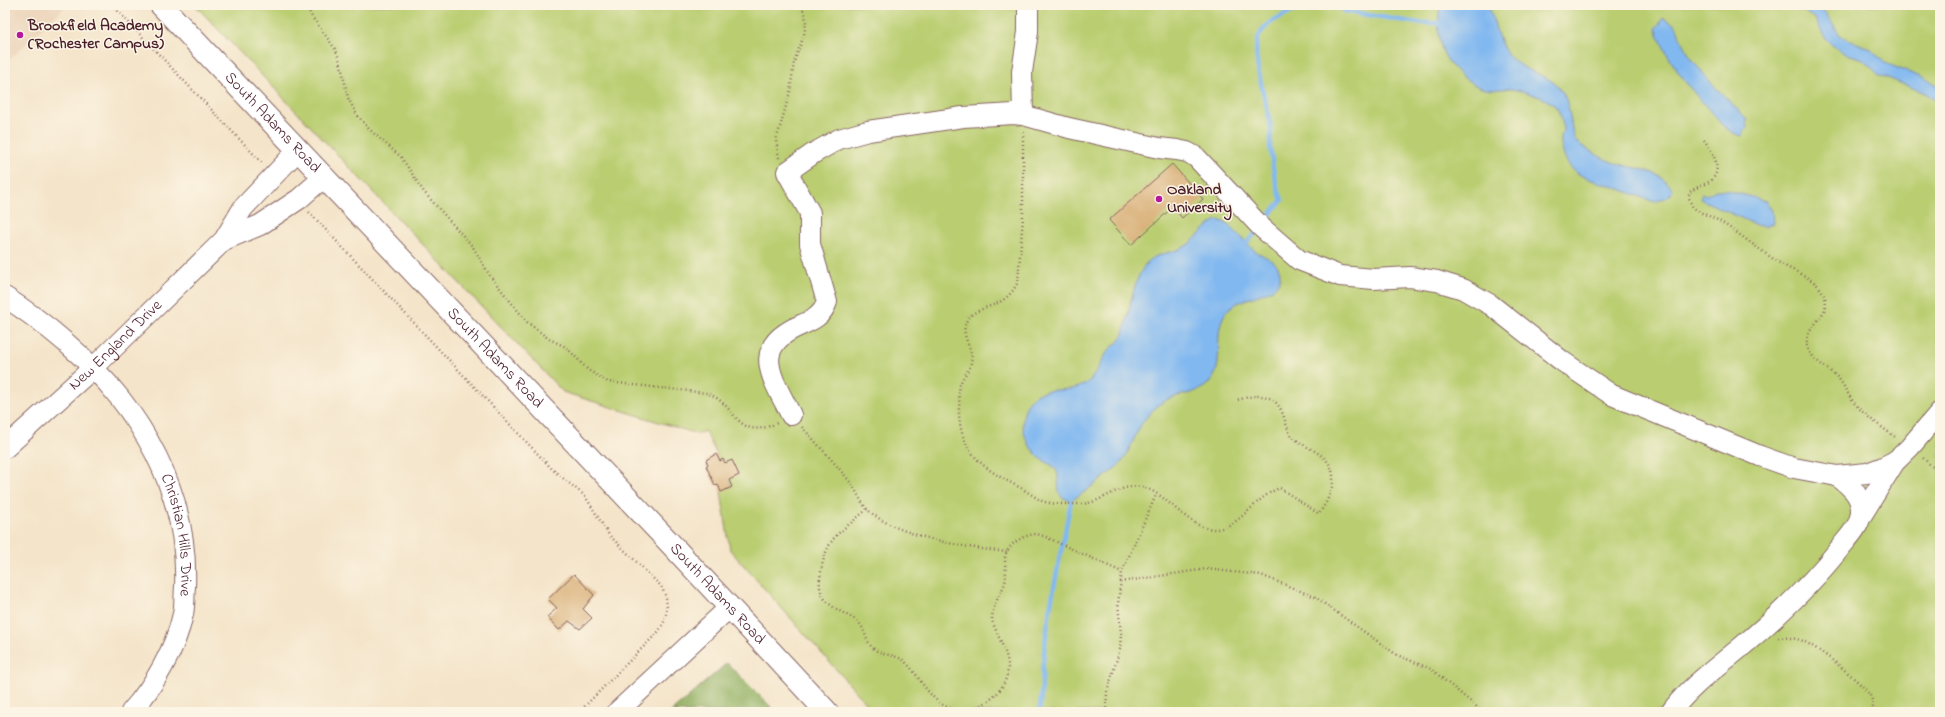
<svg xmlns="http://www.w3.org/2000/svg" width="1945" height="717" viewBox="0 0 1945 717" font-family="'Indie Flower',sans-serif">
  <rect width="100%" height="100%" fill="#fcf5e5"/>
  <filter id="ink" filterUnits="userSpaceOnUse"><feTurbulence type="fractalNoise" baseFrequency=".025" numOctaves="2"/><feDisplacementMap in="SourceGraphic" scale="8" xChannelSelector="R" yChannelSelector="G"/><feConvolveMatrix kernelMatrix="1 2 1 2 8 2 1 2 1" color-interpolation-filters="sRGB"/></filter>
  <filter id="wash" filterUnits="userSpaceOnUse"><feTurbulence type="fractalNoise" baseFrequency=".012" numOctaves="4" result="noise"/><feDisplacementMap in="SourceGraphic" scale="16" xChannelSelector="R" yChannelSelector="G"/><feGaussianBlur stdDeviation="0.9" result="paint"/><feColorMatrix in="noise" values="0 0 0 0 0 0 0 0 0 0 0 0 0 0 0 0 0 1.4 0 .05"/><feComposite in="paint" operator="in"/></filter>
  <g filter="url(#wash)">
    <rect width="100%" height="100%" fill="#f4e4c9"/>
    <path fill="#ebd3b8" d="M5,5H67L5,64Z"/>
    <path fill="#bace71" stroke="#82764e" d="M195,5H1940V712H874L730,550L721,492L732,486L723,460L720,461L705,431L697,434L563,392Z"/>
    <path fill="#93b163" stroke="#6e6847" d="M727,663L776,712H671Z"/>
    <path fill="#81b8f0" stroke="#666c8e" d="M1440,5H1488C1496,23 1497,46 1513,60C1529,74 1553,75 1563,93C1571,107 1570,126 1575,141C1585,148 1596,155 1607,160C1630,170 1658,166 1673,190L1668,197L1654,202C1641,197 1628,192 1614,187C1587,178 1566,177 1561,143C1560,138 1563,133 1563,128C1563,121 1559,111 1555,106C1548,98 1521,90 1510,89C1502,88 1493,91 1486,89C1477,88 1469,81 1462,76C1438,56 1436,35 1440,5Z
      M1787,5H1816L1824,11L1840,35L1850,41L1870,48L1885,63L1931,81L1940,87V103L1925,93L1878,74L1863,59L1844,53L1832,45L1825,38L1815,19L1805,12Z
      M1664,18C1682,27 1676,31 1684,46C1700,75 1724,95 1746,118L1747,127L1742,136L1733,133L1723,126C1695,93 1670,70 1656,28Z
      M1716,190H1727L1766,201L1772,211L1773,223L1765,227L1756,225L1700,199L1702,194L1706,195Z
      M1217,220C1227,220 1243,240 1252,248C1263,259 1282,258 1280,279C1278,296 1237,296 1226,312C1211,334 1227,365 1209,383C1198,394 1184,393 1171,398C1163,401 1157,406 1151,412C1135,428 1134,445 1122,462C1119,467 1076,499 1073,499C1069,500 1063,499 1061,496C1056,491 1061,476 1055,468C1051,464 1046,462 1041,459C1026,446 1018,426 1026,407C1038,378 1073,400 1091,379C1098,371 1101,360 1108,351C1113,345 1119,343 1122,336C1131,313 1130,286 1145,265C1154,252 1173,254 1186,246C1197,239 1205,226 1217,220Z"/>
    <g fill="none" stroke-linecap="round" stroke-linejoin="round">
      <path stroke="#81b8f0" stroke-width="4.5" d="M1340,5L1344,11L1418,23H1438L1442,27
        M1263,223L1282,200C1274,182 1273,166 1270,147C1270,141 1271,135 1271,129C1269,108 1249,54 1259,36C1268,18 1294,10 1313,5
        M1242,247L1258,231
        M1039,712C1042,696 1042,680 1043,663C1048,606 1062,551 1072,495"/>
    </g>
    <g id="blocks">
      <path fill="#d8ae76" d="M1172,164L1203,199L1182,218L1173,207L1131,245L1109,220Z
        M716,454L720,461L723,459L725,463L732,460L739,475L729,480L732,487L721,492L718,484L715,485L706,466L708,465L706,460Z
        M574,574L594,595L583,609L592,618L580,629L569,621L559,630L547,617L557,608L548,599Z"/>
    </g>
  </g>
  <g filter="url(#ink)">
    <use href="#blocks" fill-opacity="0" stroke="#866462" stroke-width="1"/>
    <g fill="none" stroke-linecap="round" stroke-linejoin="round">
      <defs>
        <g id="minor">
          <path d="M1023,115L1022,72L1028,32V5"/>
          <path d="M224,240L260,225L299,199L324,177"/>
          <path id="s1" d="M5,297C44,322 90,360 119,397C162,452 188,515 185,587C184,595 185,605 183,614C176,648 154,686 131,712"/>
          <path d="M791,415C772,377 749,347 801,325C813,320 822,316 827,302L810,244V213L787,172L814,153L839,139L868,131L963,117L1014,114L1023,115L1069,128L1159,148L1177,150L1187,152L1196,157L1261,227L1299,260L1340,276L1374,279L1410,277L1437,281L1463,289L1491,305L1562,361L1612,395L1760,456L1794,468L1837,476L1867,473L1883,467L1897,460L1910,447L1940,412"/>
          <path id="s2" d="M5,448L93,368L224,240L243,208L298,150"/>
          <path d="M1860,518L1896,460"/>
          <path d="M617,712L730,607"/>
          <path d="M1671,712C1689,687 1716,668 1740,648C1776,618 1811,585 1840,548C1847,539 1858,528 1860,518C1865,498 1851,486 1837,476"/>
        </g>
        <g id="major">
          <path id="s3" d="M161,5L668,541L827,712"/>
        </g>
      </defs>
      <use href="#minor" stroke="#866462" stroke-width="22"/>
      <use href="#major" stroke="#866462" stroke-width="24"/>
      <path stroke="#866462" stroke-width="2.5" stroke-dasharray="1 3" stroke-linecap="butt" d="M112,5L263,164
        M306,5L312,17L336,50L341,65L348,98L357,115L369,129L401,157L424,192L473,247L490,276L527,322L549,339L566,347L588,370L608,382L706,393C738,403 734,443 777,423
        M1023,132V217L1018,281C1015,289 1010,295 1003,300C993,307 973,309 967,320C958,337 977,350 970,366C967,373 962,378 960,385C958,392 960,401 959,409C959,452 983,469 1019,487C1027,491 1034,497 1042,501C1053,505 1070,504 1081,504C1103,503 1119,483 1142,487C1168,493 1189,531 1217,529C1241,526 1256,496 1280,488L1319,514C1331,496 1342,472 1322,456C1313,449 1301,445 1293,437C1286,430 1286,420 1282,412C1273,391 1255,395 1237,400
        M1704,140C1712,151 1725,171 1709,182C1702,186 1695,187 1689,193V198L1692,206C1699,214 1712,216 1721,222C1740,234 1758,249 1778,262C1791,270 1809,276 1819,287C1840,314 1805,322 1807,344C1808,358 1828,368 1837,377C1845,385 1848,396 1855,404C1866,417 1882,427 1895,437
        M779,158L776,141L790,92L794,62L804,35L806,23L805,14L800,5
        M309,212L553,470L585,496L609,535L661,586L666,597L667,607L665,620L659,631L579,712
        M802,427C818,445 835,463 850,482C857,491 860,502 868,510C897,537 968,548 1007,552
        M1923,458L1940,474
        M867,509C844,531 829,533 822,566C821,573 819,580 820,587C822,605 841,611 854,619C865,625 864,637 871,646C880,657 895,653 904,661C920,675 927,698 947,707C975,717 1008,695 1008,666C1008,653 996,633 992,620C992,605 1000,596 1005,583C1007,574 1005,567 1005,559C1005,545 1025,534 1037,534C1040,535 1043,536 1046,537L1122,572
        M1120,582L1206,569L1261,575L1315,597L1397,655L1431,669L1483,712
        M1778,638C1787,637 1795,638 1803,641C1819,648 1859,680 1869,694C1873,699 1873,706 1873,712
        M1106,712L1107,692L1120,649L1121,634L1118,604L1122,572L1156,495"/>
      <use href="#minor" stroke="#fff" stroke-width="20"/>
      <use href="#major" stroke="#fff" stroke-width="22"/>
    </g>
  </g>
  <g fill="#b5179e" stroke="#fcf5e5" stroke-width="1.5">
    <circle cx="20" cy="35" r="4"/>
    <circle cx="1159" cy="199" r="4"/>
  </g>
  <g text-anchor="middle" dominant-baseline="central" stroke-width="3" stroke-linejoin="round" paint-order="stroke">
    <g font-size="16" font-weight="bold" fill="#4a1f2b" stroke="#fcf5e5" text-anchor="start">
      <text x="28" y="26">Brookfield Academy<tspan x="28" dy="18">(Rochester Campus)</tspan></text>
      <text x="1167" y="190">Oakland<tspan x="1167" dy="18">University</tspan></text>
    </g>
    <g font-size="16" fill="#4a1f2b" stroke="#fcf5e5">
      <text stroke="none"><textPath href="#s3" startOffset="162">South Adams Road</textPath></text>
      <text stroke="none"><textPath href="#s2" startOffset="151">New England Drive</textPath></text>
      <text stroke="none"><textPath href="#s3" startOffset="486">South Adams Road</textPath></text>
      <text stroke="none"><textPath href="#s1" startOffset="305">Christian Hills Drive</textPath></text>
      <text stroke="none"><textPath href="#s3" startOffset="810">South Adams Road</textPath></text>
    </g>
  </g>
  <rect width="1945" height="717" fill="none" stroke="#fcf5e5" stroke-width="20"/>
</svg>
